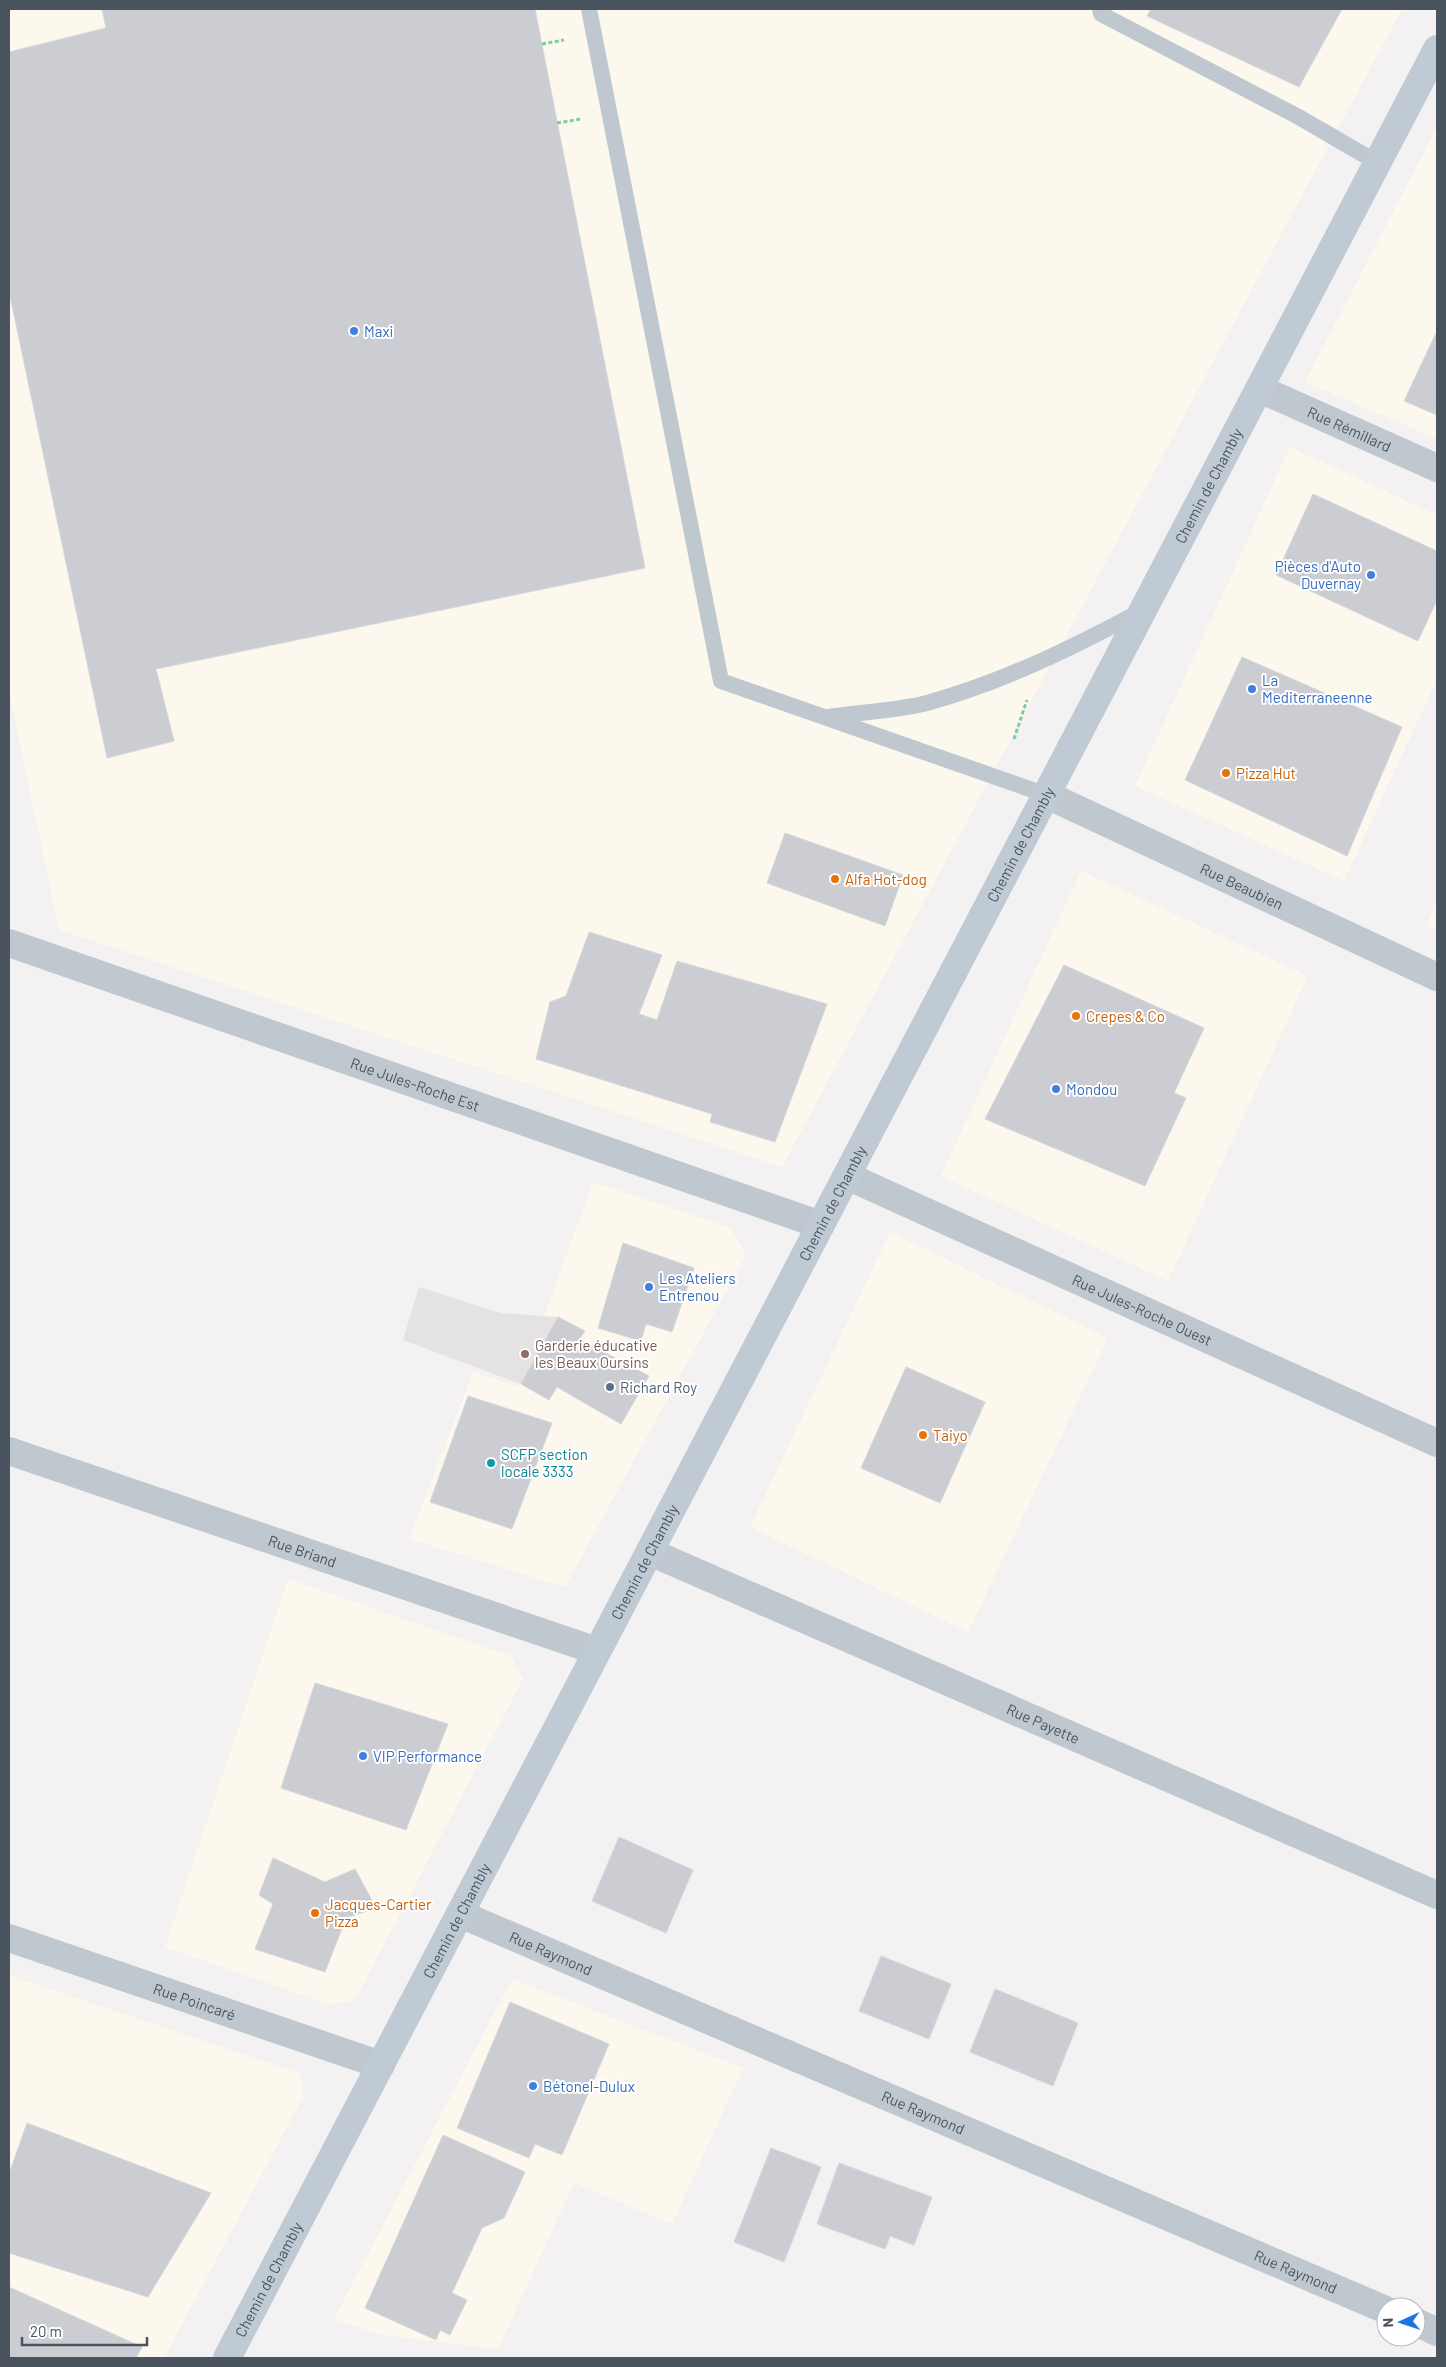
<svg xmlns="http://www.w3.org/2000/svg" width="1446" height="2367" viewBox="0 0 1446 2367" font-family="Barlow,sans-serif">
  <rect width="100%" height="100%" fill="#f3f1f1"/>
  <path fill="#fcf8ed" d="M9,9H1402L782,1167L59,930L9,692Z
    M1437,127V439L1305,382Z
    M1290,447L1437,515V679L1344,881L1135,786Z
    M1081,871L1308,976L1168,1281L941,1176Z
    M1437,902V929L1427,925Z
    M593,1182L731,1228L746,1255L565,1587L409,1539L473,1372L518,1387Z
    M890,1232L1108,1338L968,1632L750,1527Z
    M288,1579L511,1656L523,1679L355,2000L330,2005L165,1947Z
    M9,1975L299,2073L304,2095L164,2358H9Z
    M512,1979L743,2068L672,2224L574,2183L498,2349L382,2335L334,2319Z"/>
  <path fill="#e4e2e3" d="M419,1287L500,1313L558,1317L585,1331L580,1339L649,1376L621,1424L557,1387L549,1400L521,1384L403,1340Z"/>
  <path fill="#cbcdd3" stroke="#d5d7dc" d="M102,9H535L645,568L156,669L174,741L107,758L9,291V52L106,28Z
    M1151,9H1342L1299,87L1147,16Z
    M1437,331V415L1404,401Z
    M1313,494L1437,551V600L1418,641L1276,575Z
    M1242,657L1402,727L1347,856L1185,780Z
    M785,833L903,875L885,926L767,883Z
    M589,932L662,955L639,1014L657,1020L677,961L827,1004L775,1142L710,1122L712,1114L536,1059L550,1002L566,996Z
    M1064,965L1204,1028L1174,1093L1186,1098L1145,1186L985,1119Z
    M623,1243L694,1268L672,1332L646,1324L641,1341L598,1328Z
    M558,1317L585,1331L579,1339L649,1376L621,1424L557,1387L549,1400L521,1384Z
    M906,1367L985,1402L940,1503L861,1468Z
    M468,1396L552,1423L512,1529L430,1502Z
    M315,1683L448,1724L406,1830L281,1788Z
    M619,1837L693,1870L666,1933L592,1901Z
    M273,1858L325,1882L355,1869L376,1908L346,1918L325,1972L255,1949L273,1904L259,1895Z
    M881,1956L951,1984L929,2039L859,2011Z
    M995,1989L1078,2023L1053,2086L970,2052Z
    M510,2002L609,2044L562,2155L535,2144L529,2158L457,2128Z
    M27,2123L211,2193L148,2297L9,2253V2174Z
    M443,2135L525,2172L504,2218L482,2228L452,2293L467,2300L450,2335L440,2330L436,2340L365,2308Z
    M771,2148L821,2167L784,2262L734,2242Z
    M839,2163L932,2197L914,2245L890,2236L885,2249L817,2224Z
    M9,2287L142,2347L136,2358H9Z"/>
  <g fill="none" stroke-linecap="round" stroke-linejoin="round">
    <path stroke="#7acca4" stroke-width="3" stroke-dasharray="4 2.5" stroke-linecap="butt" d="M542,44L564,40
      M557,123L581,119
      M1014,739L1027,700"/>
    <path stroke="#bfc8cf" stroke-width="16" d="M589,9L721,681L1047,795
      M1100,9L1101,14L1297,116L1378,163
      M829,717C861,712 896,711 927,703C1003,682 1072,648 1141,611"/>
    <g stroke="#bfc8cf" stroke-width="28">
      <path id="s1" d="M1260,389L1437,468"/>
      <path id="s2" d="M1047,795L1437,977"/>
      <path id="s3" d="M9,943L821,1225"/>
      <path id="s4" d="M847,1176L1437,1443"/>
      <path id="s5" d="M9,1451L597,1651"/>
      <path id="s6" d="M650,1552L1437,1895"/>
      <path id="s7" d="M460,1914L1386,2310"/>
      <path id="s8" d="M9,1938L381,2065"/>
      <path d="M1416,2322L1437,2332"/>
    </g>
    <path stroke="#c0cad4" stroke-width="28" id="s9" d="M227,2358L1437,49"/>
  </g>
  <g fill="#3f7fe0" stroke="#fff" stroke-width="2">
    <circle cx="354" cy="331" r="5"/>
    <circle cx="1371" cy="575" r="5"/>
    <circle cx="1252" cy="689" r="5"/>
    <circle cx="1056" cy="1089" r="5"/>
    <circle cx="649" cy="1287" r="5"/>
    <circle cx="363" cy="1756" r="5"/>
    <circle cx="533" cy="2086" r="5"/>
  </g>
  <g fill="#e8710a" stroke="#fff" stroke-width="2">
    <circle cx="1226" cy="773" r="5"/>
    <circle cx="835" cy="879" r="5"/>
    <circle cx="1076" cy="1016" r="5"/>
    <circle cx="923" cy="1435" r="5"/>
    <circle cx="315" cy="1913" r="5"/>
  </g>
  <circle fill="#8d6e63" stroke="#fff" stroke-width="2" cx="525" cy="1354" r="5"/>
  <circle fill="#5c6f8a" stroke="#fff" stroke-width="2" cx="610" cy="1387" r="5"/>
  <circle fill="#0f9aa8" stroke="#fff" stroke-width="2" cx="491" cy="1463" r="5"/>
  <g text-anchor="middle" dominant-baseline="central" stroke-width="4" stroke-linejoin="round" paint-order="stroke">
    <g font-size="15" fill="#366cbe" stroke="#fff" text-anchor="start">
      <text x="364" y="331">Maxi</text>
      <text x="1361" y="566" text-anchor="end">Pièces d'Auto<tspan x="1361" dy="17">Duvernay</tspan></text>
      <text x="1262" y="680">La<tspan x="1262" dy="17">Mediterraneenne</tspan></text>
      <text x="1066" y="1089">Mondou</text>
      <text x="659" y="1278">Les Ateliers<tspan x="659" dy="17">Entrenou</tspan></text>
      <text x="373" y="1756">VIP Performance</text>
      <text x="543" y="2086">Bétonel-Dulux</text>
    </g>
    <g font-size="15" fill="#49545e" stroke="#fff">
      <text stroke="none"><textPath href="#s1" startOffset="98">Rue Rémillard</textPath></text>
      <text stroke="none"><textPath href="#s9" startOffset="2114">Chemin de Chambly</textPath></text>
      <text stroke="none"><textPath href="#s9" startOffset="1709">Chemin de Chambly</textPath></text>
      <text stroke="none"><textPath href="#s2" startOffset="215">Rue Beaubien</textPath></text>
      <text stroke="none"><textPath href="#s3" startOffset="430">Rue Jules-Roche Est</textPath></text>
      <text stroke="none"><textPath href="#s9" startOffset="1304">Chemin de Chambly</textPath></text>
      <text stroke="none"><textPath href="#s4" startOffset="324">Rue Jules-Roche Ouest</textPath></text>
      <text stroke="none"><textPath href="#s5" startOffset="310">Rue Briand</textPath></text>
      <text stroke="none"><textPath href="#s9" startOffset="899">Chemin de Chambly</textPath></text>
      <text stroke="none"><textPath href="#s6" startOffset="429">Rue Payette</textPath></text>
      <text stroke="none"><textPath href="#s9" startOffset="494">Chemin de Chambly</textPath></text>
      <text stroke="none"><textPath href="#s7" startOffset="99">Rue Raymond</textPath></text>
      <text stroke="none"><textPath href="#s8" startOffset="196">Rue Poincaré</textPath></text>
      <text stroke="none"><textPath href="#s7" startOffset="504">Rue Raymond</textPath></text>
      <text stroke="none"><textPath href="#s7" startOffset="909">Rue Raymond</textPath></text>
      <text stroke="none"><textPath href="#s9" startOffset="89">Chemin de Chambly</textPath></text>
    </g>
    <g font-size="15" fill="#c56008" stroke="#fff" text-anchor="start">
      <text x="1236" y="773">Pizza Hut</text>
      <text x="845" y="879">Alfa Hot-dog</text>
      <text x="1086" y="1016">Crepes &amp; Co</text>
      <text x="933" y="1435">Taiyo</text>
      <text x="325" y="1904">Jacques-Cartier<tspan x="325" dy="17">Pizza</tspan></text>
    </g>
    <g font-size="15" fill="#785e54" stroke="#fff" text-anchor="start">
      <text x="535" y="1345">Garderie éducative<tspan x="535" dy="17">les Beaux Oursins</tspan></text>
    </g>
    <g font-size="15" fill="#4e5e75" stroke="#fff" text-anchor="start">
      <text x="620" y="1387">Richard Roy</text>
    </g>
    <g font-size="15" fill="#0d838f" stroke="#fff" text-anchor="start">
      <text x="501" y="1454">SCFP section<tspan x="501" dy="17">locale 3333</tspan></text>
    </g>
  </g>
  <rect width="1446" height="2367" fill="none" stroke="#49545e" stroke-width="20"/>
  <g transform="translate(1401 2322) rotate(267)"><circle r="24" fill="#ffffff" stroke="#b6bbbf"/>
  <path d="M0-4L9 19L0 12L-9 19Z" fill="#1e74e1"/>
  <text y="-8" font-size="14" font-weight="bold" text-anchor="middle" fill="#49545e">N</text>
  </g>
  <path d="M22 2337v8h125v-8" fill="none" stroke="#49545e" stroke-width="2.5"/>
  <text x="30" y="2337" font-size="15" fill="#49545e" stroke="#ffffff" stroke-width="4" paint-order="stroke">20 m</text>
</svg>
